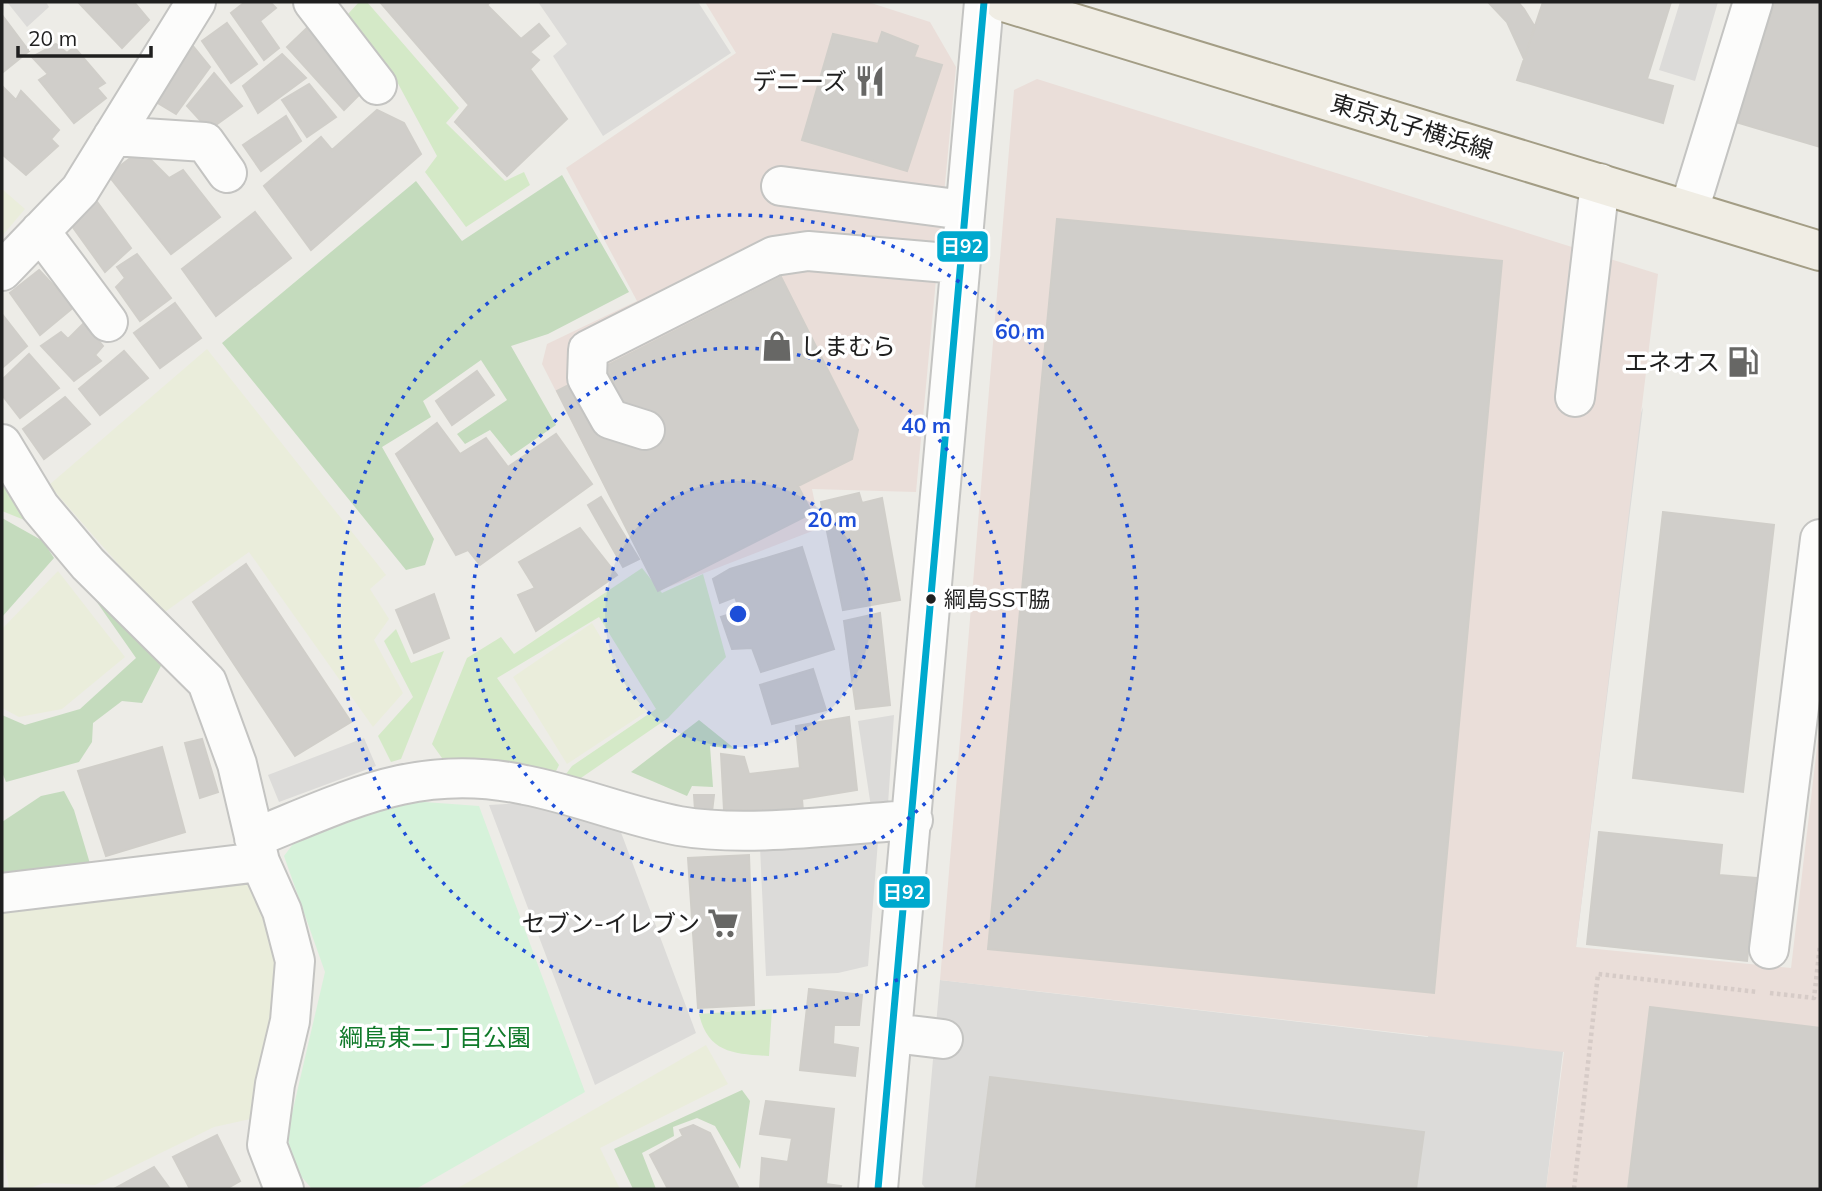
<svg xmlns="http://www.w3.org/2000/svg" width="1822" height="1191" viewBox="0 0 1822 1191" font-family="Mulish,'Noto Sans JP',sans-serif">
  <rect width="100%" height="100%" fill="#edece7"/>
  <path fill="#dcdbd9" d="M7,2H46L49,7L27,27Z
    M538,2H698L731,53L603,136L553,56L567,44Z
    M1680,2H1718L1695,81L1659,70Z
    M1643,407L1546,1189H926L922,1184L940,980L1428,1037Z
    M894,715L888,804L871,807L858,721Z
    M364,738L376,766L279,802L268,775Z
    M522,803L619,827L696,1033L595,1085L489,805Z
    M878,841L868,966L838,973L766,976L760,847Z"/>
  <path fill="#eaded9" d="M705,2H868L930,22L956,67L916,492L812,489L820,528L658,591L542,364L547,344L637,301L566,168L736,53Z
    M1037,79L1658,274L1576,947L1791,968L1820,722V1189H1546L1564,1052L940,980L1014,90Z"/>
  <path fill="#eaeddb" d="M2,189L25,209L2,236Z
    M207,349L386,575L370,589L389,619L374,640L403,693L373,727L249,552L162,614L49,485Z
    M58,571L125,657L62,709L19,717L2,708V629Z
    M592,623L646,712L567,764L513,677Z
    M250,875L286,964L255,1118L214,1127L95,1185L44,1183L27,1189H9L2,1136V910Z
    M706,1045L728,1084L600,1148L620,1189H456Z"/>
  <path fill="#d4e9c7" d="M359,2H367L459,108L446,123L505,181L524,172L530,185L466,227L425,172L437,156L395,78L348,14Z
    M2,473L37,525L2,511Z
    M642,568L662,593L703,574L726,657L668,718L578,780L566,774L572,766L656,709L599,617L497,678L559,765L554,775L442,758L432,744L467,658L501,637L514,654Z
    M396,629L411,663L444,651L401,759L391,762L378,736L413,697L384,641Z
    M772,1009L769,1056C734,1054 708,1053 699,1014Z"/>
  <path fill="#c4dbbd" d="M562,175L629,292L548,334L511,346L556,425L511,456L490,430L465,444L457,434L507,400L481,360L423,401L431,417L382,447L434,539L425,565L406,570L222,343L416,181L462,241Z
    M2,518L43,541L54,558L2,617Z
    M87,588L165,658L142,703L122,701L93,723L92,742L79,762L6,782L2,772V715L25,725L80,709L136,658Z
    M699,720L735,749L710,746L713,787L692,786L687,796L631,772Z
    M64,791L74,810L91,867L2,878V822L41,796Z
    M742,1090L750,1101L740,1169L715,1126L697,1118L673,1127L674,1136L642,1153L656,1189H633L614,1149Z"/>
  <path fill="#d6f2da" d="M411,801L479,806L585,1092L416,1189H312L294,1168L287,1135L325,972L284,856L296,840Z"/>
  <path fill="#d0ceca" stroke="#d0cec9" stroke-width="2" d="M78,2H134L149,20L122,48Z
    M245,2H270L276,8L260,21L279,48L264,60L231,13Z
    M380,2H490L487,5L521,39L539,24L549,36L530,52L539,60L530,69L567,119L507,176L455,122L469,105Z
    M1488,2H1518L1524,9L1535,27L1524,59L1507,22Z
    M1543,2H1671L1647,79L1673,86L1663,123L1517,80Z
    M1775,2H1820V147L1736,122Z
    M2,15L29,51L2,73Z
    M227,23L257,64L231,83L202,41Z
    M309,26L364,90L344,110L287,47Z
    M882,32L918,46L914,57L942,65L907,171L802,140L833,34L878,44Z
    M56,44L67,53L74,47L105,83L97,88L106,98L74,123L39,80L48,74L32,57Z
    M192,45L210,67L176,114L156,102Z
    M282,54L306,78L258,113L243,86Z
    M214,73L242,106L209,130L187,106Z
    M309,84L336,117L307,137L282,100Z
    M3,87L16,100L21,91L59,130L51,139L58,146L26,175L2,154Z
    M377,110L404,123L421,154L311,250L264,186L321,137L332,150Z
    M286,116L301,141L261,171L243,145Z
    M141,150L169,178L183,170L220,217L171,254L108,175Z
    M95,199L131,248L105,272L72,226Z
    M255,212L291,258L216,316L182,269Z
    M1057,219L1502,261L1434,993L988,949Z
    M137,254L171,298L140,321L116,287L125,278L117,267Z
    M39,270L74,307L40,335L10,293Z
    M781,277L858,430L852,459L798,486L812,513L658,591L557,391Z
    M175,303L201,338L160,368L134,333Z
    M2,314L27,346L2,368Z
    M84,323L103,346L95,355L101,361L74,381L41,346L61,332L68,339Z
    M124,351L148,378L100,415L79,389Z
    M29,354L59,388L20,418L2,395V380Z
    M477,371L494,395L452,425L436,401Z
    M65,397L90,424L44,459L23,429Z
    M437,423L460,454L486,438L508,467L556,434L592,484L480,565L468,550L456,555L396,454Z
    M859,493L862,503L882,498L900,600L843,610L821,502Z
    M601,497L639,559L623,567L588,505Z
    M1663,512L1774,525L1743,792L1633,778Z
    M580,528L617,575L536,631L518,595L535,588L519,562Z
    M802,547L834,649L761,672L752,648L732,649L721,617L740,611L735,597L720,603L713,579L730,569Z
    M246,564L351,722L295,756L193,602Z
    M434,594L449,638L414,653L396,610Z
    M880,613L890,705L856,709L844,621Z
    M813,669L826,710L772,724L760,685Z
    M849,717L857,790L802,799L803,811L724,810L721,754L744,757L749,774L800,768L796,726Z
    M202,739L218,792L200,798L185,743Z
    M162,747L185,832L106,856L78,771Z
    M694,795H714L712,812L695,810Z
    M1599,832L1722,845L1719,875L1756,878L1747,961L1587,944Z
    M749,855L754,1005L698,1008L688,858Z
    M809,989L862,995L859,1025H834L833,1044L858,1048L855,1076L800,1070Z
    M1650,1007L1820,1028V1189H1628Z
    M990,1077L1424,1132L1416,1189H976Z
    M766,1101L834,1109L826,1184L841,1186L840,1189H760L762,1158L788,1162L792,1138L760,1134Z
    M693,1125L710,1133L739,1189H668L650,1155L683,1136L680,1130Z
    M217,1135L240,1181L226,1189H190L173,1157Z
    M154,1167L170,1189H114Z"/>
  <g fill="none" stroke-linecap="round" stroke-linejoin="round">
    <defs>
      <path id="minor" d="M313,2L377,85
        M113,136L205,142L227,173
        M781,186L964,210
        M1689,210L1753,2
        M40,231L108,322
        M2,271L80,190L196,2
        M1575,397L1600,183
        M645,430L610,419L587,378L588,350L774,256L808,251L959,264
        M2,444L40,507L88,564L207,682L237,764L260,862L282,911L295,961L290,1021L275,1084L267,1145L284,1189
        M254,838C349,800 419,762 525,785C577,795 627,816 679,826C748,838 842,824 913,820
        M2,893L260,862
        M1769,949L1820,539
        M893,1033L943,1039
        M878,1189L984,2"/>
      <path id="major" d="M1004,2L1820,251"/>
    </defs>
    <use href="#minor" stroke="#c4c4c2" stroke-width="42"/>
    <use href="#major" stroke="#a39d85" stroke-width="42"/>
    <path stroke="#d6cbc7" stroke-width="4.5" stroke-dasharray="3.5 3.5" stroke-linecap="butt" d="M1770,993L1814,998L1820,945
      M1574,1189L1598,974L1758,992"/>
    <use href="#minor" stroke="#fcfcfb" stroke-width="38"/>
    <use href="#major" stroke="#f0ede4" stroke-width="38"/>
    <defs>
      <path id="bus-1" d="M878,1189L984,2"/>
    </defs>
    <use href="#bus-1" stroke="#fff" stroke-width="12"/>
    <use href="#bus-1" stroke="#00a9ce" stroke-width="7"/>
  </g>
  <circle cx="738" cy="614" r="133" fill="#1d4ed8" fill-opacity=".12"/>
  <g fill="none" stroke="#1d4ed8" stroke-width="3.5" stroke-dasharray="3.5 7">
    <circle cx="738" cy="614" r="133"/>
    <circle cx="738" cy="614" r="266"/>
    <circle cx="738" cy="614" r="399"/>
  </g>
  <defs>
    <symbol id="restaurant-bare" viewBox="-9 -9 18 18"><path d="M-5-6h1v4h1v-4h1v4h1v-4h1v5L-1.5 .5V6h-2V.5L-5-1ZM5-6V6H3V1.5H1.5Q1.5-4 5-6Z" fill="#676765" stroke="#fff" stroke-width="2.5" paint-order="stroke"/></symbol>
    <symbol id="shop-bare" viewBox="-9 -9 18 18"><path d="M-5-2.5h2.3a2.7 3.5 0 0 1 5.4 0H5L5.5 6h-11ZM-1.5-2.5h3a1.5 2.3 0 0 0-3 0Z" fill="#676765" stroke="#fff" stroke-width="2.5" paint-order="stroke"/></symbol>
    <symbol id="fuel-bare" viewBox="-9 -9 18 18"><path d="M-5.5-6h7V0h2V4h1.3V-2.5L3-4.5l.8-.8L6-3V5H2.5V1h-1V6h-7ZM-4.2-4.7v3.2H.2V-4.7Z" fill="#676765" stroke="#fff" stroke-width="2.5" paint-order="stroke"/></symbol>
    <symbol id="supermarket-bare" viewBox="-9 -9 18 18"><path d="M-6-5.5h2.5l.6 2H6L4.5 2H-2.5L-4.4-4H-6ZM-1.5 3.2a1.3 1.3 0 1 0 .1 0ZM3 3.2a1.3 1.3 0 1 0 .1 0Z" fill="#676765" stroke="#fff" stroke-width="2.5" paint-order="stroke"/></symbol>
  </defs>
  <g fill-rule="evenodd">
    <use href="#restaurant-bare" x="848" y="59" width="44" height="44"/>
    <use href="#shop-bare" x="755" y="324" width="44" height="44"/>
    <use href="#fuel-bare" x="1721" y="340" width="44" height="44"/>
    <use href="#supermarket-bare" x="701" y="901" width="44" height="44"/>
  </g>
  <circle fill="#1f1f1f" stroke="#fff" stroke-width="2.5" cx="931" cy="599" r="6"/>
  <g text-anchor="middle" dominant-baseline="central" stroke-width="7" stroke-linejoin="round" paint-order="stroke">
    <g font-size="22" fill="#1f1f1f" stroke="#fff" text-anchor="start">
      <text x="944" y="599">綱島SST脇</text>
    </g>
    <g font-size="24" fill="#1f1f1f" stroke="#fff" text-anchor="end">
      <text x="847" y="81">デニーズ</text>
      <text x="800" y="346" text-anchor="start">しまむら</text>
      <text x="1720" y="362">エネオス</text>
      <text x="700" y="923">セブン-イレブン</text>
    </g>
    <g font-size="24" fill="#1f1f1f" stroke="#fff">
      <text transform="translate(1412 126) rotate(17)">東京丸子横浜線</text>
    </g>
    <g font-size="24" fill="#107a2a" stroke="#fff">
      <text x="435" y="1037">綱島東二丁目公園</text>
    </g>
  </g>
  <circle cx="738" cy="614" r="10" fill="#1d4ed8" stroke="#fff" stroke-width="3.5"/>
  <g font-size="21" text-anchor="middle" font-weight="bold" fill="#1d4ed8" stroke="#fff" stroke-width="7" stroke-linejoin="round" paint-order="stroke">
    <text x="1020" y="339">60 m</text>
    <text x="926" y="433">40 m</text>
    <text x="832" y="527">20 m</text>
  </g>
  <g stroke="#fff" stroke-width="2.5">
    <rect x="936" y="230" width="53" height="33" rx="7" fill="#00a9ce"/>
    <rect x="878" y="875" width="53" height="34" rx="7" fill="#00a9ce"/>
  </g>
  <g font-size="19" text-anchor="middle" font-weight="bold" fill="#fff">
    <text x="962" y="253">日92</text>
    <text x="904" y="899">日92</text>
  </g>
  <rect width="1822" height="1191" fill="none" stroke="#1f1f1f" stroke-width="7"/>
  <path d="M18 46v10h133v-10" fill="none" stroke="#1f1f1f" stroke-width="3.5"/>
  <text x="28" y="46" font-size="21" fill="#1f1f1f" stroke="#ffffff" stroke-width="5" paint-order="stroke">20 m</text>
</svg>
